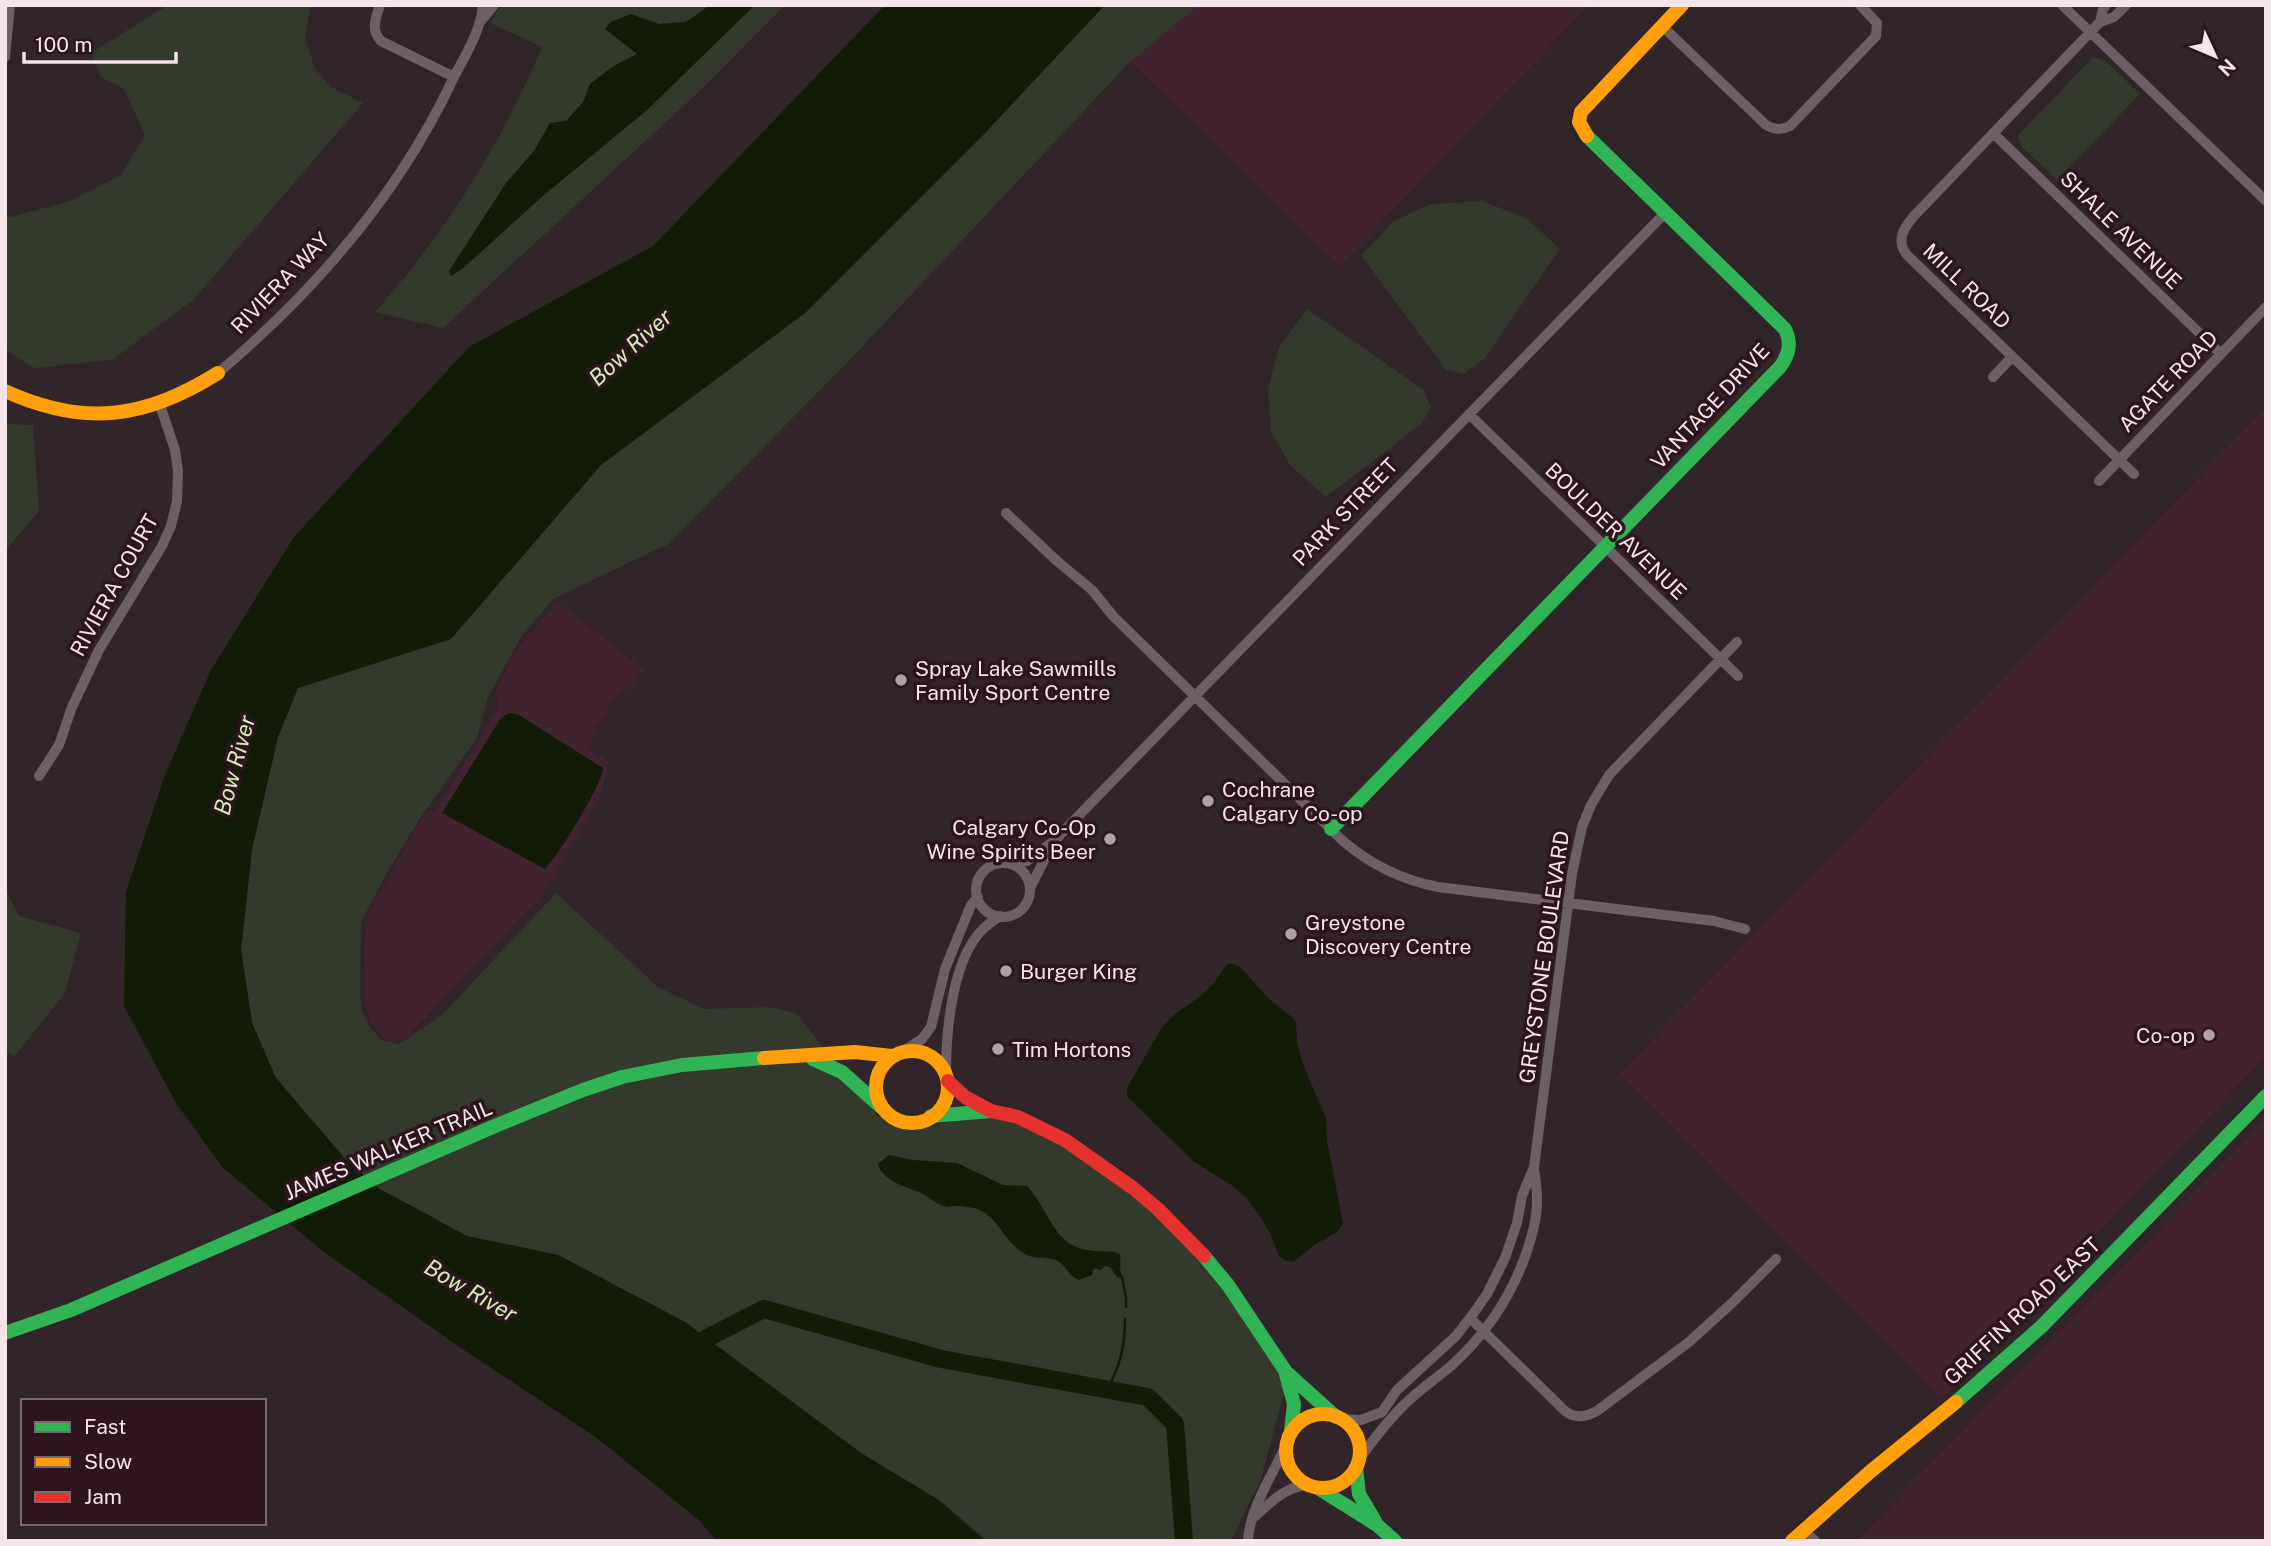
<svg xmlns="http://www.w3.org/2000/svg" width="2271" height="1546" viewBox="0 0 2271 1546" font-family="'Public Sans',sans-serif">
  <rect width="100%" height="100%" fill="#312529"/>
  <path fill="#41242f" d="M1198,5H1589L1340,266L1131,62Z
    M2266,408V1056L1941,1399L1620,1073Z
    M561,605L645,670L629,688L606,704L610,707L591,735L594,737L588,747L609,762L599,801L545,891L536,901L404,1040L390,1041L380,1035L371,1022L365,1002L364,947L369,911L425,813L436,810L499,707L495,693L516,650L554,606Z
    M2266,1119V1541H1856Z"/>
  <path fill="#33392b" d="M168,5H311L305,38L315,69L331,87L363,103L194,299L112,360L33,368L5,349V216L11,217L70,201L121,175L145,135L124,89L101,77L91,53Z
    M501,5H785L705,86L443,328L375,312C445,233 501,145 542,47L490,23Z
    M1105,5H1198L1127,65L847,363L668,544L553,599L522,636L488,697L477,738L419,820L388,871L361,922L360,993L362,1011L369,1026L381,1040L399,1044L443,1014L556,893L658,987L704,1009L768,1007L796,1013L877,1116L920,1129L991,1111L1046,1129L1184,1235L1287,1382L1261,1479L1231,1541H988L943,1503L861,1453L685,1322L558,1255L467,1236L378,1188L346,1160L276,1078L252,1023L241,950L252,849L278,737L298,688L451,639L601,465L805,313L983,135Z
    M2093,57L2106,61L2140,94L2057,180L2021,146L2018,135Z
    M1482,201L1526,218L1560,249L1484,359L1464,374L1446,370L1361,255L1394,221L1431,204Z
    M1307,309L1424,390L1431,408L1421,424L1326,497L1290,465L1271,431L1268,390L1279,347Z
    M5,424L33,425L39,511L5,551Z
    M5,888L19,916L81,933L65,993L14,1057L5,1048Z"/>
  <path fill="#111b05" d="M710,5H755L646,111L544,195L462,269L451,276L449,271L506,183L534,151L550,123L566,121L583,102L590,84L612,67L637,54L605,29L611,22L631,14L659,24L686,22Z
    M885,5H1105L983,135L805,313L601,465L451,639L298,688L278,737L252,849L241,950L252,1023L276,1078L346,1160L378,1188L467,1236L558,1255L685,1322L861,1453L939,1500L985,1541H716L700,1521L597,1438L461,1348L324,1252L222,1167L176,1103L124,1006L126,892L165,775L211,670L294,537L469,347L653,246Z
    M509,713L519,715L603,768C603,783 557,858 545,869L442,813L501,718Z
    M1227,964H1232L1240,967L1270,1000L1293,1018L1296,1022L1297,1042L1302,1062L1326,1118L1327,1140L1343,1224L1337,1232L1316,1244L1293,1262L1286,1261L1279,1256L1271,1235L1260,1216L1246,1197L1230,1184L1193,1161L1127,1096V1088L1162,1027L1175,1014L1202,995L1214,983Z
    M889,1155L913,1160L957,1163L1003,1185L1027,1186C1045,1204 1052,1237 1076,1247C1088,1252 1103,1251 1115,1252L1120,1254C1121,1263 1119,1269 1122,1277L1118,1278L1110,1267L1105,1266L1101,1270L1094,1268L1092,1275L1079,1280C1069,1277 1066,1264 1055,1260C1040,1255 1036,1262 1019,1250C1003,1238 997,1216 977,1209C971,1207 961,1206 955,1206C948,1206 952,1208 944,1206C935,1204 930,1197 921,1193C907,1187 882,1181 878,1164Z"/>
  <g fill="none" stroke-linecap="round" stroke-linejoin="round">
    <path stroke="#111b05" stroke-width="2.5" d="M1122,1277L1126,1298V1307
      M1107,1389C1120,1367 1125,1346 1125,1319"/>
    <path stroke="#111b05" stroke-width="18" d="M707,1338L764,1309L941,1359L1148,1397L1175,1424L1184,1541"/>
    <path stroke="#6c6064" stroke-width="10" d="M380,5C376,18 370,29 381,41L454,77
      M2062,5L2266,201
      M2126,5L2114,17L2100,22L1913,217C1903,229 1896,241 1907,255L2134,474
      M480,22L494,5
      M2100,22L2103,9L2106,5
      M1662,26L1766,125C1775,130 1781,130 1790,126L1876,36L1877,23L1860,5
      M5,57L10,5
      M1993,133L2221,354
      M218,373C314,292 399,194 453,79C462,61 475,41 480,21C482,16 482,10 483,5
      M1993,377L2012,357
      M1469,414L1738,676
      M2099,481L2266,307
      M1006,513L1057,561L1092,590L1113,616L1343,841C1371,865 1402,880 1438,887L1714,921L1745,929
      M39,776L59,745L72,707L99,650L162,546L171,526L177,501L178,471L175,450L160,405
      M1054,841L1666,212
      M1009,863L1027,861L1054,841L1030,888
      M976 890a27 27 0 1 1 54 0a27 27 0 1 1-54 0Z
      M902,1052L922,1039L931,1027L945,969L971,905L978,897
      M946,1073C946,1032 952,959 983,929C988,924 994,920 1000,916
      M1470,1318L1565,1411C1576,1419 1585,1417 1597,1411L1689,1342L1733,1302L1776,1259
      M1341,1419L1361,1420L1382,1412L1397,1390L1456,1336L1473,1314L1487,1294L1505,1258L1517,1223L1522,1196L1534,1167L1572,874L1582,827L1591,805L1609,775L1737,642
      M1358,1461C1373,1440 1388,1420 1406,1403C1420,1389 1437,1378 1452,1365C1486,1334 1511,1297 1526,1254C1537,1222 1540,1203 1534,1169
      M1254,1517C1271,1502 1284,1488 1306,1485
      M1804,1531L1815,1541
      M1248,1541C1249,1510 1273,1474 1286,1445"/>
    <path stroke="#30b455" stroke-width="14" d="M1331,829L1780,367C1789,354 1792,344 1785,329L1587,136
      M813,1059L842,1072L881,1107
      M931,1116L991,1111
      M1204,1256L1228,1285L1286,1372L1336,1417
      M5,1333L71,1310L495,1126L583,1090L622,1077L682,1065L764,1058
      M1286,1374L1294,1404L1291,1431
      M1956,1402L2042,1326L2266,1096
      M1356,1467L1359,1494L1375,1521
      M1318,1488L1377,1525L1395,1541"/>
    <path stroke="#ff9f0a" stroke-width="14" d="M1587,136L1579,122L1581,112L1682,5
      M5,391C84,427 145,419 218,373
      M876 1087a36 36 0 1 1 72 0a36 36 0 1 1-72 0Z
      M764,1058L855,1052L892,1056
      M1286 1451a37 37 0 1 1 74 0a37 37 0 1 1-74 0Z
      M1792,1541L1871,1471L1956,1402"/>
    <path stroke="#e5322d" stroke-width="14" d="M948,1081L965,1097L991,1111L1018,1117L1065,1140L1133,1188L1158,1209L1204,1256"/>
  </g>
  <g fill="#b0a1a6" stroke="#2d151e" stroke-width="2.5">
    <circle cx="901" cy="680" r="7"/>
    <circle cx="1208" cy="801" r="7"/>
    <circle cx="1110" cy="839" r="7"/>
    <circle cx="1291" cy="934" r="7"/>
    <circle cx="1006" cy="971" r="7"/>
    <circle cx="2209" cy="1035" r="7"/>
    <circle cx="998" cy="1049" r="7"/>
  </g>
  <g text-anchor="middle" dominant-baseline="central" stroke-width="7" stroke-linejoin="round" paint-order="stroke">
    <g font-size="21" fill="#f5e4e9" stroke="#2d151e">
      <text transform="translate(2121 230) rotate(44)">SHALE AVENUE</text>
      <text transform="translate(280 283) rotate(-46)">RIVIERA WAY</text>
      <text transform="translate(1967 286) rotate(44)">MILL ROAD</text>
      <text transform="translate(2168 381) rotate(-46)">AGATE ROAD</text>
      <text transform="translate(1710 406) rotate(-47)">VANTAGE DRIVE</text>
      <text transform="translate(1345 512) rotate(-46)">PARK STREET</text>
      <text transform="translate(1616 531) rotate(44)">BOULDER AVENUE</text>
      <text transform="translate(114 585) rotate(-61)">RIVIERA COURT</text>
      <text transform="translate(1544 957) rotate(-82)">GREYSTONE BOULEVARD</text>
      <text transform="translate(388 1150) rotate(-23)">JAMES WALKER TRAIL</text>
      <text transform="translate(2022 1311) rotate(-43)">GRIFFIN ROAD EAST</text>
    </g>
    <g font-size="21" fill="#f5e4e9" stroke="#2d151e" text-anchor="start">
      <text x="915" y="668">Spray Lake Sawmills<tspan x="915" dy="24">Family Sport Centre</tspan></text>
      <text x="1222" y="789">Cochrane<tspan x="1222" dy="24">Calgary Co-op</tspan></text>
      <text x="1096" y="827" text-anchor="end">Calgary Co-Op<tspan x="1096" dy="24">Wine Spirits Beer</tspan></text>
      <text x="1305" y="922">Greystone<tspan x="1305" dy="24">Discovery Centre</tspan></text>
      <text x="1020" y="971">Burger King</text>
      <text x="2195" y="1035" text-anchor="end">Co-op</text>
      <text x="1012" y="1049">Tim Hortons</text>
    </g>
    <g font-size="23" font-style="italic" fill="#d2eeb5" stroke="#2d151e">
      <text transform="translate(630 347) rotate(-42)">Bow River</text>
      <text transform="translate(234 765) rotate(-75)">Bow River</text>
      <text transform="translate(471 1290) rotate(30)">Bow River</text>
    </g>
  </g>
  <rect width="2271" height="1546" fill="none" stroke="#f5e4e9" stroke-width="14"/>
  <rect x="21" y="1399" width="245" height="126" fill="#2d151e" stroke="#7d686f" stroke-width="2"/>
  <rect x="35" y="1422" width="35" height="10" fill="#30b455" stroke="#7d686f" stroke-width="2"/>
  <text x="84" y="1434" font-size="21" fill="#f5e4e9">Fast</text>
  <rect x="35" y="1457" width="35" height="10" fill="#ff9f0a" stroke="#7d686f" stroke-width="2"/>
  <text x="84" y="1469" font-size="21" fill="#f5e4e9">Slow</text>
  <rect x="35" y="1492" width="35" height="10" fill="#e5322d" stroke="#7d686f" stroke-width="2"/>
  <text x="84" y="1504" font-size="21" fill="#f5e4e9">Jam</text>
  <g transform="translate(2215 56) rotate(134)" stroke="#2d151e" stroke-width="5" paint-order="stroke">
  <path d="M0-5L12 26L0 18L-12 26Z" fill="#f5e4e9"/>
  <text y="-10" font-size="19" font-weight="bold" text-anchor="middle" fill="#f5e4e9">N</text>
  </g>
  <path d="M24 52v10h152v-10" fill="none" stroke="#f5e4e9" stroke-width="3.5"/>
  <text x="35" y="52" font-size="21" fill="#f5e4e9" stroke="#2d151e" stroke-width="5" paint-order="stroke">100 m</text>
</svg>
